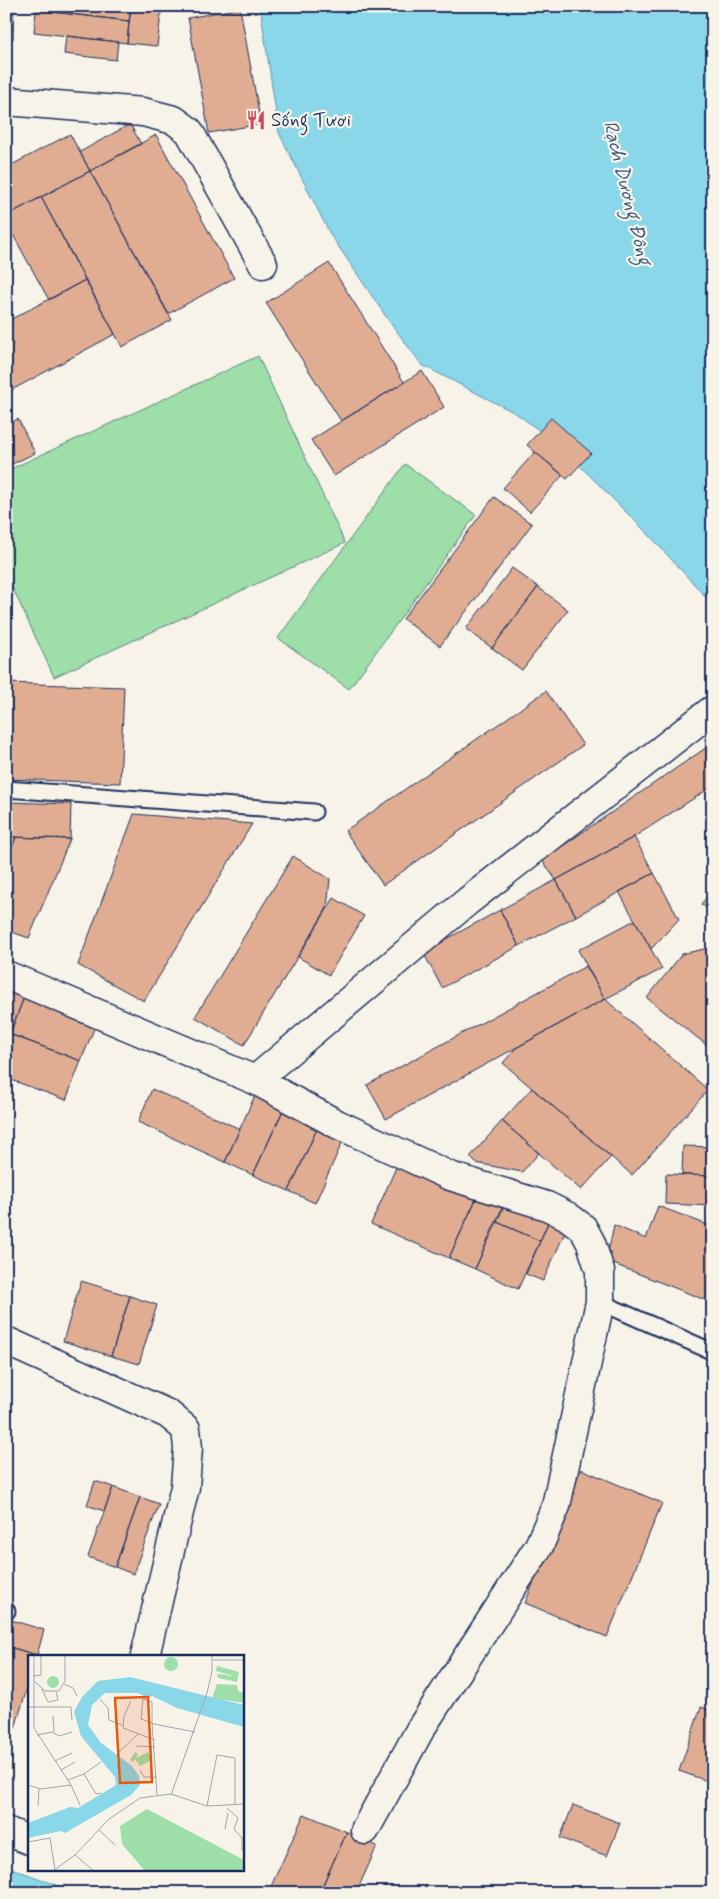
<svg xmlns="http://www.w3.org/2000/svg" width="719" height="1899" viewBox="0 0 719 1899" font-family="Mynerve,sans-serif">
  <rect width="100%" height="100%" fill="#f7f3e8"/>
  <filter id="ink" filterUnits="userSpaceOnUse"><feTurbulence type="fractalNoise" baseFrequency=".02" numOctaves="2"/><feDisplacementMap in="SourceGraphic" scale="10" xChannelSelector="R" yChannelSelector="G"/><feConvolveMatrix kernelMatrix="1 2 1 2 8 2 1 2 1" color-interpolation-filters="sRGB"/></filter>
  <g filter="url(#ink)">
    <path fill="#9edea8" stroke="#5c8683" d="M258,356L345,543L54,677L6,574V471Z
      M405,464L476,515L349,689L278,638Z"/>
    <path fill="#89d7e8" stroke="#5d94b1" d="M260,6H713V605L650,536L560,446L517,414L422,365L389,321L330,234L279,133Z
      M6,1866L78,1893H6Z"/>
    <path fill="#e0ad93" stroke="#1b2f5e" d="M6,6H14L13,39H6Z
      M37,6H131L129,21L36,10Z
      M131,6H162L157,46L127,43Z
      M240,8L261,124L209,133L188,18Z
      M36,10L129,21L127,43L34,32Z
      M66,36L118,42L116,60L64,54Z
      M130,124L141,144L90,171L80,152Z
      M70,134L90,171L6,216V168Z
      M156,135L234,278L168,314L90,171Z
      M90,171L172,320L122,347L41,197Z
      M41,197L85,280L49,300L6,222V216Z
      M329,263L404,382L341,421L266,303Z
      M85,280L115,334L8,392L6,388V322Z
      M422,371L444,407L334,476L311,440Z
      M551,418L591,453L567,479L527,445Z
      M18,419L35,453L6,467V425Z
      M535,452L563,475L530,512L503,488Z
      M494,497L532,524L440,646L403,619Z
      M512,568L538,587L492,648L466,629Z
      M538,587L568,610L522,670L492,648Z
      M6,683L124,687L120,783L6,779Z
      M546,691L583,745L383,885L345,831Z
      M713,743V786L634,837L556,880L542,860Z
      M6,802L71,804L70,839L6,837Z
      M134,814L252,824L144,1001L78,965Z
      M6,837H16L6,864Z
      M16,837L70,839L29,938L6,930V864Z
      M634,837L654,873L576,916L556,880Z
      M293,856L330,879L327,908L244,1045L195,1017Z
      M654,873L679,919L651,949L619,892Z
      M556,880L576,916L519,946L500,910Z
      M713,890V913L701,904Z
      M334,898L364,916L329,975L298,957Z
      M500,910L519,946L442,988L423,952Z
      M635,920L662,969L605,999L578,950Z
      M713,947V1050L647,998L682,954Z
      M586,966L605,999L386,1119L367,1085Z
      M6,981L27,989L10,1034L6,1033Z
      M27,989L99,1016L81,1061L10,1034Z
      M605,999L708,1090L632,1175L503,1063L516,1048Z
      M6,1033L81,1061L66,1100L6,1078Z
      M532,1088L611,1157L581,1190L502,1121Z
      M152,1089L240,1129L225,1162L138,1122Z
      M256,1093L285,1106L253,1175L225,1162Z
      M285,1106L320,1122L289,1191L253,1175Z
      M502,1121L539,1153L522,1172L476,1163L470,1157Z
      M320,1122L346,1134L315,1203L289,1191Z
      M683,1146L713,1147V1176L682,1175Z
      M398,1163L477,1197L449,1258L371,1224Z
      M666,1174L713,1176V1206L665,1204Z
      M477,1197L502,1208L475,1269L449,1258Z
      M507,1199L550,1218L540,1241L497,1222Z
      M658,1206L713,1227V1303L606,1261L614,1225L646,1239Z
      M550,1218L568,1226L543,1281L526,1274Z
      M497,1222L540,1241L518,1289L475,1269Z
      M81,1281L130,1296L111,1356L63,1341Z
      M130,1296L157,1305L139,1364L111,1356Z
      M581,1469L662,1503L607,1637L525,1603Z
      M95,1481L113,1487L104,1511L87,1505Z
      M113,1487L140,1497L115,1567L88,1557Z
      M140,1497L159,1504L133,1574L115,1567Z
      M6,1611L13,1613L6,1634Z
      M11,1620L44,1630L37,1655L6,1646V1634Z
      M6,1646L37,1655L36,1656H29V1682L15,1728L6,1726Z
      M701,1707L713,1711V1783L679,1771Z
      M573,1805L620,1823L607,1856L560,1838Z
      M304,1814L347,1832L319,1893H268Z
      M347,1832L377,1846L356,1893H319Z"/>
    <g fill="none" stroke-linecap="round" stroke-linejoin="round">
      <defs>
        <path id="service" d="M6,789L314,812
          M600,1302L713,1352
          M6,1610L7,1611"/>
        <path id="minor" d="M6,101L143,112L174,120L189,131L263,264
          M6,975L255,1080L337,1124L450,1176L547,1206L567,1216L583,1228L591,1243L600,1271V1302L556,1506L539,1546L421,1728L365,1830
          M255,1080L468,901L711,711
          M6,1341L168,1414L186,1429L188,1448L185,1487L145,1656
          M6,1831L29,1840"/>
      </defs>
      <use href="#service" stroke="#1b2f5e" stroke-width="19"/>
      <use href="#minor" stroke="#1b2f5e" stroke-width="31"/>
      <use href="#service" stroke="#f7f3e8" stroke-width="15"/>
      <use href="#minor" stroke="#f7f3e8" stroke-width="28"/>
    </g>
  </g>
  <defs>
    <symbol id="restaurant-bare" viewBox="-9 -9 18 18"><path d="M-5-6h1v4h1v-4h1v4h1v-4h1v5L-1.5 .5V6h-2V.5L-5-1ZM5-6V6H3V1.5H1.5Q1.5-4 5-6Z" fill="#d1495b" stroke="#f7f3e8" stroke-width="2.5" paint-order="stroke"/></symbol>
  </defs>
  <g fill-rule="evenodd">
    <use href="#restaurant-bare" x="242" y="106" width="28" height="28"/>
  </g>
  <g text-anchor="middle" dominant-baseline="central" stroke-width="4.5" stroke-linejoin="round" paint-order="stroke">
    <g font-size="19" fill="#1b2f5e" stroke="#f7f3e8" text-anchor="start">
      <text x="271" y="120">Sống Tươi</text>
    </g>
    <g font-size="20" font-style="italic" fill="#365980" stroke="#f7f3e8">
      <text transform="translate(627 193) rotate(76)">Rạch Dương Đông</text>
    </g>
  </g>
  <g transform="translate(28 1655)">
    <rect width="216" height="216" fill="#f7f3e8"/>
    <path d="M136 9a7 7 0 1 1 14 0a7 7 0 1 1-14 0ZM189,11L211,17L209,27L190,23L189,19L206,21L188,16ZM19 27a6 6 0 1 1 12 0a6 6 0 1 1-12 0ZM189,29L209,30L210,36L216,38V48L184,43ZM107,97L110,99L108,103L120,97L124,105L112,111L107,104L105,107L102,105ZM119,154L216,205V216H117L94,189L92,171Z" fill="#9edea8"/>
    <path d="M102,22L216,50V72L149,53L124,41L120,43L110,38H77L64,50L60,70L73,88L104,111L111,121L112,130L103,140L37,178L33,176L0,183V168L42,152L50,153L88,130L87,122L53,81L46,57L54,42L70,26Z" fill="#89d7e8"/>
    <path fill="none" stroke="#9fa5b1" stroke-width="1" d="M6,1V73L43,130L52,150M185,5H215L217,24M5,21L13,20V1M6,26L17,36H31L37,26V1M36,29L45,33L49,41M14,34L20,47L30,45L28,37M72,44L80,53L81,65L94,70M103,46L96,61L95,73L127,85M0,52H43L44,65M25,61L26,77M9,80L24,77L31,81L44,77M108,91L127,92M91,97L110,79M27,106L44,98M33,115L47,107M112,115L116,122H129M56,119L73,107M40,125L56,119L68,139L73,138M0,130L13,134L43,130M129,140L124,68V47L115,44L113,64L124,68L125,69H126L167,77M143,140L179,38L184,16V1M10,151L11,134M179,151L189,100L207,103V150M199,153L210,163L206,174L214,183V195M197,174L200,158M71,175L87,190M0,187L22,183L27,215M47,200L66,216M25,216L47,200L81,164L112,143L143,139L179,151L217,149"/>
    <path fill="#e8590c" fill-opacity="0.15" stroke="#e8590c" stroke-width="2.5" d="M120,42L124,127L92,128L87,43Z"/>
    <rect width="216" height="216" fill="none" stroke="#1b2f5e" stroke-width="2.5"/>
  </g>
  <rect width="719" height="1899" fill="none" stroke="#f7f3e8" stroke-width="25"/>
  <rect x="12" y="12" width="694" height="1874" fill="none" stroke="#1b2f5e" stroke-width="2" filter="url(#ink)"/>
</svg>
